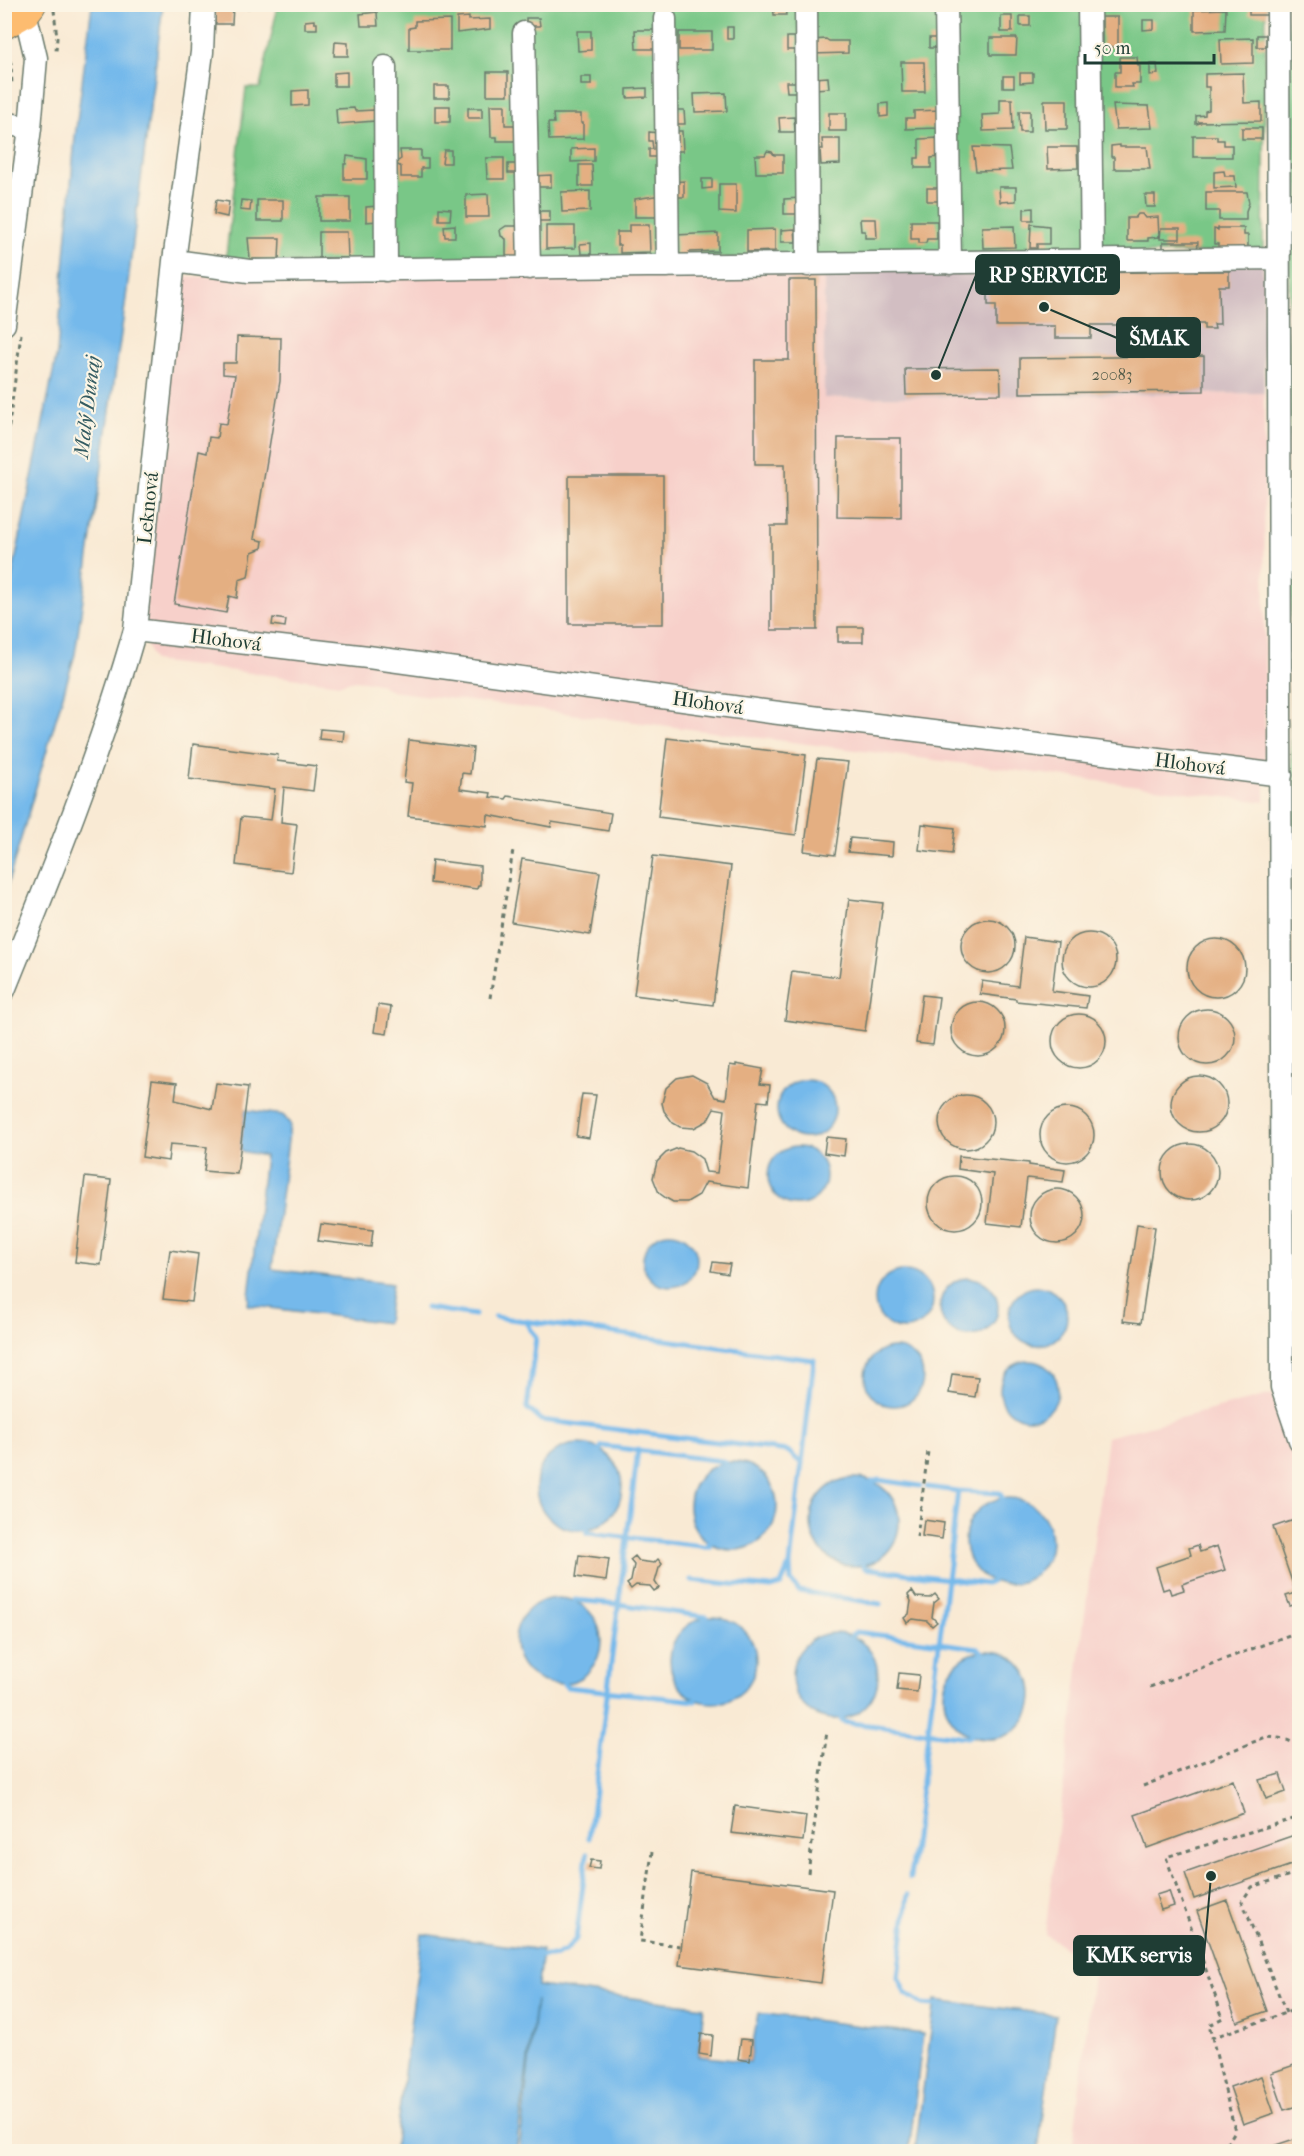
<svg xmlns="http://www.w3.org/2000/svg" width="1304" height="2156" viewBox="0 0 1304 2156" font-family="'IM FELL French Canon',serif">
  <rect width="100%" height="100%" fill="#fcf5e5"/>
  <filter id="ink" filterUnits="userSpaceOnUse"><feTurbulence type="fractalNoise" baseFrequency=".0167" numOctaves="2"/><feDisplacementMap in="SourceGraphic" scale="12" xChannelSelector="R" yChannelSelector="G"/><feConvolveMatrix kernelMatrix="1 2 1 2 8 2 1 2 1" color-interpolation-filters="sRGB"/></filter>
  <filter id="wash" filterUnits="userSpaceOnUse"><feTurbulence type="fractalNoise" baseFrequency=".008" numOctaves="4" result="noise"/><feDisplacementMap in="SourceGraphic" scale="24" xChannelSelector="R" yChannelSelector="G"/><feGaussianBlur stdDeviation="1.35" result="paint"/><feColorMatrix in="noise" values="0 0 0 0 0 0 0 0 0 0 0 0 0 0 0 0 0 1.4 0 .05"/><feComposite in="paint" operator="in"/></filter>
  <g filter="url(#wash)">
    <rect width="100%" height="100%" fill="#f9ead4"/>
    <path fill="#f7d0ca" d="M824,269L825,398L1264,393L1265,802L391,691L378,683L355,680L340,684L153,661L143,634L179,277Z
      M1272,1394L1300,1477L1299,2151H1072L1094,1967L1045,1934L1107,1437Z"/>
    <path fill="#d2bec2" d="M1263,264L1264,393L824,398V269Z"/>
    <path fill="#79c787" stroke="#4c825e" stroke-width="1.5" d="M278,5H1266L1263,252L225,264L246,88H260Z
      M1288,5H1300V847H1292Z"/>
    <path fill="#74b9eb" stroke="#4a7b90" stroke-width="1.5" d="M92,5H163L125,306L75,654L5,893V611L57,353L75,137Z
      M777 1109a29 29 0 1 1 58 0a29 29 0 1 1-58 0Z
      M245,1110L283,1115L290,1124L272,1269L392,1284L387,1323L248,1305L265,1156L240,1151Z
      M768 1176a29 29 0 1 1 58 0a29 29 0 1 1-58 0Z
      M643 1260a27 27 0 1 1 54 0a27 27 0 1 1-54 0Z
      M875 1300a29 29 0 1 1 58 0a29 29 0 1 1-58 0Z
      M940 1307a29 29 0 1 1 58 0a29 29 0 1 1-58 0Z
      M1009 1316a29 29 0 1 1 58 0a29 29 0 1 1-58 0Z
      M865 1377a29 29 0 1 1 58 0a29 29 0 1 1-58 0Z
      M1000 1390a29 29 0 1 1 58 0a29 29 0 1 1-58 0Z
      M536 1487a43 43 0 1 1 86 0a43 43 0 1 1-86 0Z
      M689 1506a44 44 0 1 1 88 0a44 44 0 1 1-88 0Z
      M811 1522a44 44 0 1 1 88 0a44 44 0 1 1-88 0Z
      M965 1541a43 43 0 1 1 86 0a43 43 0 1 1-86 0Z
      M515 1641a43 43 0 1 1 86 0a43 43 0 1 1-86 0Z
      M670 1660a43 43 0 1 1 86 0a43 43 0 1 1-86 0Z
      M792 1676a43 43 0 1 1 86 0a43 43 0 1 1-86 0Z
      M944 1695a44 44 0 1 1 88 0a44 44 0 1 1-88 0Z
      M422,1934L542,1950L538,1986L704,2007L698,2056L750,2062L758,2013L923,2034L909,2151H519L536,2000L516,2151H394Z
      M935,2000L1056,2015L1038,2151H915Z"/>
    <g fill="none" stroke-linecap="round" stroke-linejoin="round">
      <path stroke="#74b9eb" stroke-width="5" d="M426,1308L475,1315
        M495,1317L814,1360L790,1565L791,1581L799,1591L880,1604
        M525,1321L536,1338L527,1408L541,1420L788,1451L802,1464
        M600,1450L602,1446L722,1461L726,1463
        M872,1482L879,1480L920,1486
        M927,1487L958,1491L1000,1493L1002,1498
        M587,1529L588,1533L710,1547L709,1543
        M863,1565L865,1568L986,1584L991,1582
        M691,1580L771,1588L781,1585L788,1568
        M575,1600L618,1604L707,1617
        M852,1635L856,1632L978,1648L982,1652
        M564,1684L567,1687L696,1701
        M841,1719L843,1722L967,1737L971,1735
        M589,1838L638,1450
        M910,1878L958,1491
        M908,1895L898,1977L905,1993L922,2004L934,2005
        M541,1956H554L566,1950L576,1939L587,1854"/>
    </g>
    <g id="blocks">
      <path fill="#e4af82" d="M238,4H255V8L238,9Z
        M773,4H785L786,15H774Z
        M1104,4H1139V7H1104Z
        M1266,4L1267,15H1249V5Z
        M215,6H233L232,24H215Z
        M1226,9L1225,30L1194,31V10Z
        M377,12L378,26H361L360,14Z
        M1001,16H1012V32H1001Z
        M1020,16H1030V26H1020Z
        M469,17V20L490,19V29L457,33V18Z
        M1102,17H1118V47H1102Z
        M526,18H539L540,26H526Z
        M314,20V23H317V29H305V21Z
        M450,20V50H409V28L415,27V21Z
        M1143,20H1154V29L1143,30Z
        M727,27H733V39H727Z
        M635,30H659V49H636Z
        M577,31H591V50L578,51Z
        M679,32H712V50H679Z
        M1257,35H1266V47H1257Z
        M787,37H797V50H787Z
        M929,38H940L941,48H929Z
        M990,38H1017L1016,55H990Z
        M1253,38V63L1221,64L1220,39Z
        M826,39L829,41H848V53L811,54V40Z
        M335,42L348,43V56H334Z
        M1120,57H1137L1138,66H1140V84H1132L1133,87H1115V72H1120Z
        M901,62H924L925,92H902Z
        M1150,64H1157L1158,74L1150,75Z
        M347,72V86H334V73Z
        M487,72H508V95H487Z
        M1020,73H1033V82L1020,83Z
        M1243,73L1244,103L1261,102V121L1199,122L1200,123L1196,124V116L1205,115V111L1209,110V87H1205V74Z
        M1003,76H1014V87H1003Z
        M581,77H591V85H581Z
        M828,77L829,88L815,89L814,78Z
        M786,82H796V92H787Z
        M434,86H449V98H434Z
        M647,88V97L627,98V89Z
        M308,90V105L292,106V91Z
        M726,93L727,111L695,112L694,94Z
        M1000,99H1012L1013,130L983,131L982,115L1000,114Z
        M1044,100H1067V129H1045Z
        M888,103V116L880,117V104Z
        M490,105H505V125H518V141H497V137H491Z
        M1113,105L1149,106L1152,128L1116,129Z
        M435,106H450V122H435Z
        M354,108L355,111L374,110L375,121L337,124L336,109Z
        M468,108H482V118H468Z
        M671,110H684L685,124H671Z
        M941,110V128L906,129V118H914V111Z
        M1019,111H1030V132H1020Z
        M829,113H846V131H829Z
        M553,114H581V123H583V139L549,140L548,123H554Z
        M794,117L795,132H780L779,118Z
        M1242,128H1262V139H1242Z
        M671,131H682L683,151H672Z
        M649,132L660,133V157H649V149H653L652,141H649Z
        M1193,136H1217V140H1224V145H1232V157H1193Z
        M939,138V157L931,158V168H915V158H919V139Z
        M822,139H840V164L821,165L820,149H823Z
        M1120,145V147H1147L1150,169H1114V157H1111V146Z
        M973,147L1009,148L1012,170L976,171Z
        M1047,147H1077L1078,168L1048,169Z
        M594,148V161L571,162V149Z
        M400,150H421V159H428V168H421V177H401V167L395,163L401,159Z
        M444,150H451V163H442Z
        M767,151L772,152L774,155H783V173H756L755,155H765Z
        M347,156L367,159V179H344V164H346Z
        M486,158H504V179H487Z
        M508,164H518V173H508Z
        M579,165H592L593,186H579Z
        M1224,171L1225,176H1235L1236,187L1214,188V172Z
        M551,175V187H532V176Z
        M702,179H712V188L702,189Z
        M684,181V197H672V182Z
        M719,184H736V213L719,212Z
        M999,187H1016V201L1000,202Z
        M927,188H943V201H927Z
        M590,191V211L562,212L561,192Z
        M1206,192H1247L1249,203L1246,211V220H1219V211H1206Z
        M488,194L489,217H466V195Z
        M661,195V217H635V199Z
        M1145,195H1155V207H1146Z
        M319,197H350V221H319Z
        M801,198L802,214H784V199Z
        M216,200L229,202L227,217L214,214Z
        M241,200L251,201L250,211L240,210Z
        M257,200H283V221H257Z
        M377,206L378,221L366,222V207Z
        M439,208L451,209L450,220H439Z
        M1033,208V220H1024V209Z
        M536,211H550V221H536Z
        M1138,214H1142L1145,218L1158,217L1159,237L1148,238V241H1127V218H1135Z
        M1293,218H1300V235H1294Z
        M860,219H876L877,238H865V231H861Z
        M911,221H937V239H927L926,243H919V239H911Z
        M1031,224L1049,226V244H1037V248H1030Z
        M455,225V237H445L444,226Z
        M629,225H649L650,252L620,253V245H617V232H629Z
        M506,226H519V257H506V239L501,236L500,230Z
        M546,226H575V248L546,249Z
        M1014,226L1015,247L983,248L982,227Z
        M1161,228H1180V239H1160Z
        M1218,228H1244V235H1248V251H1218V244H1214V229L1218,230Z
        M775,229V251L747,252V230Z
        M795,229L796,242H781V230Z
        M319,232H347L348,258H319Z
        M718,233V251L689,252V257H676L675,235Z
        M248,238H280L279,260L250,259Z
        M1163,242H1198L1197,252L1163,251Z
        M591,243V254H581L580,244Z
        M1151,268H1195V271H1229V286H1219L1220,324H1214L1215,329H1204V324H1169V333H1150V325H1091V338H1055V326H996V305H988V274L1150,272Z
        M789,280H816L817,630H771V526H786L785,464H755V360H789Z
        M237,337L281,338L280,381L254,539L263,541L262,548L252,552L248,577L239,580L237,598L229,596L226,613L174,604L199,451L207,453L209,437L217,438L219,423L227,424L235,375L223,374V363H236Z
        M1204,356V391L1020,393V358Z
        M1000,368L1001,394L906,395L905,369Z
        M838,438H901V518L837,517Z
        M569,476H663V624H569Z
        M273,618L286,620L285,627L272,625Z
        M838,627H863V642H838Z
        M320,729L344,731L343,741L319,739Z
        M667,738L806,755L796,835L658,817Z
        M409,740L473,748L470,774L462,773L460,789L491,793L490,797L506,799L508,796L611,813L608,831L552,822L551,827L488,815L487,826L408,816L412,783L404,782Z
        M193,744L278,755L277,761L316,766L313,791L284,787L281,822L297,824L291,872L236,865L241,817L271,820L275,789L189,779Z
        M817,759L848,762L835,855L804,851Z
        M922,824L955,828L952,854L919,850Z
        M850,838L893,842L892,856L848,852Z
        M653,856L731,866L713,1005L634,995Z
        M522,859L600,872L590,935L511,922Z
        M432,860L480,866V885H478L477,889L430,883Z
        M849,899L883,903L865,1031L785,1020L792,971L839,977Z
        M961 946a27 27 0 1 1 54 0a27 27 0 1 1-54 0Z
        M1062 960a27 27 0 1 1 54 0a27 27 0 1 1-54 0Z
        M1024,937L1058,942L1052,991L1088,996L1086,1008L1016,1001V999L980,994L982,981L1018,986Z
        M1187 968a29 29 0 1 1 58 0a29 29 0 1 1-58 0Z
        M922,995L939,997L933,1045L916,1043Z
        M951 1029a27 27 0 1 1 54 0a27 27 0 1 1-54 0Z
        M378,1005L391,1007L387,1034L374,1032Z
        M1179 1037a28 28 0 1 1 56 0a28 28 0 1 1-56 0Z
        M1052 1041a27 27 0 1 1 54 0a27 27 0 1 1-54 0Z
        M736,1064L763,1069L760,1084L770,1085L768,1102L758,1101L748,1188L706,1182L699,1195L687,1202H673L666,1198L659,1193L653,1178L657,1162L666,1153L678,1148L691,1151L702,1159L706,1172L717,1173L725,1110L714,1108L707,1121L694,1128L680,1127L673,1123L664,1111L662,1103L666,1088L677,1078L692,1075L707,1083L715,1097L726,1099L730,1065L736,1066Z
        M1171 1104a28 28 0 1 1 56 0a28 28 0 1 1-56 0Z
        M152,1080L177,1083L175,1100L212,1109L216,1083L248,1087L237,1174L204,1171L207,1147L170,1144L168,1161L142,1157Z
        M582,1094L596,1095L589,1138L576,1136Z
        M939 1122a27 27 0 1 1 54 0a27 27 0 1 1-54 0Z
        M1040 1135a27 27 0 1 1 54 0a27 27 0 1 1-54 0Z
        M826,1137L846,1139L844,1156L824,1153Z
        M1162 1172a28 28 0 1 1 56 0a28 28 0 1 1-56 0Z
        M959,1156L1029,1163V1165L1065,1170L1063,1182L1027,1178L1021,1227L987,1223L993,1174L958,1169Z
        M928 1203a27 27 0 1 1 54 0a27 27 0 1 1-54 0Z
        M85,1177L111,1180L101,1265L75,1262Z
        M1030 1216a27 27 0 1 1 54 0a27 27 0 1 1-54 0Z
        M321,1224L373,1230L371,1247L318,1241Z
        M1137,1224L1155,1227L1141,1323L1123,1321Z
        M170,1250L198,1254L192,1302L163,1299Z
        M713,1262L730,1264L728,1274L711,1271Z
        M952,1374L978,1377L975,1397L949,1393Z
        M1300,1518V1603L1290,1606L1286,1596L1296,1593L1273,1527Z
        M924,1520L944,1523L942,1539L922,1536Z
        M1198,1545L1200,1552L1217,1546L1225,1570L1182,1584L1184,1590L1171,1594L1169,1588L1163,1590L1156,1567L1191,1555L1189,1548Z
        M579,1555L609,1559L606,1581L576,1577Z
        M635,1556L639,1561L654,1563L658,1559L662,1564L659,1568L655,1582L659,1588L654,1591L650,1586L636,1585L631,1589L627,1584L631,1581L634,1565L630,1560Z
        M912,1591L916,1597L930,1598L935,1594L939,1599L934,1603L932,1617L937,1622L932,1626L927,1621L913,1619L907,1623L904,1618L909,1614L911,1601L908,1595Z
        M899,1673L919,1675L917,1692L897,1690Z
        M1280,1774L1286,1792L1266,1799L1259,1780Z
        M1233,1780L1244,1813L1147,1848L1135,1815Z
        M735,1806L806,1816L803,1841L731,1833Z
        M1300,1833V1862L1194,1899L1185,1873Z
        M591,1860L600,1861L599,1869L589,1868Z
        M691,1872L833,1890L821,1983L679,1965Z
        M1169,1891L1174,1906L1161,1910L1156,1895Z
        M1227,1900L1267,2011L1237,2022L1197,1911Z
        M701,2034L713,2035L711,2056L699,2054Z
        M741,2039L752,2040L750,2061L738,2059Z
        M1300,2063V2105L1284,2110L1271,2073Z
        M1261,2076L1274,2113L1243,2124L1230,2087Z
        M1300,2137V2152H1258V2151Z"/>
    </g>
  </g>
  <g filter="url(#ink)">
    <use href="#blocks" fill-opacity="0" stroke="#6b7a6c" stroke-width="1.5"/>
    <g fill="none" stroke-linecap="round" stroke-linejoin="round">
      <defs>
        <path id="minor" d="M806,4L808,265
          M946,4L950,263
          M1089,4L1092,261
          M1278,4L1282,1387L1300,1440
          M665,19L668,266
          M524,33L529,268
          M385,67L386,270
          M4,123L30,128
          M174,261L249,271L1278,258
          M4,324L30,128L36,58L25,12
          M135,630L368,657L771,712L1281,775
          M4,990C52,872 100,753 135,630L174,261L202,52L204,4"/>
        <path id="major" d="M4,24L25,12L31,4"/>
      </defs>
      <use href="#minor" stroke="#6b7a6c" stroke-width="25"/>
      <use href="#major" stroke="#6b7a6c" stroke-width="32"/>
      <path stroke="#6b7a6c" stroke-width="3" stroke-dasharray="4.5 4.5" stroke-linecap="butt" d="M54,10L57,38L56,51
        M4,53L11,63L12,86
        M4,463L21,334
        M490,998L513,850
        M917,1537L928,1451
        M1150,1687L1300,1631
        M1143,1786L1266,1737C1278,1738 1291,1738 1300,1749
        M652,1852L640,1941L681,1946
        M808,1873L827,1731
        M1286,2013L1242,1901L1252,1887L1300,1872
        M1211,2038L1300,2008
        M1222,2152L1235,2131L1209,2025L1223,2018L1166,1857L1300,1817"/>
      <use href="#minor" stroke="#fff" stroke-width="22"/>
      <use href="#major" stroke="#fdbc70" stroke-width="30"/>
    </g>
  </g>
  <g text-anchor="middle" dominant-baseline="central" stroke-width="4.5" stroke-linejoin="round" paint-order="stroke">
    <g font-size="16" fill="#505a48">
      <text x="1112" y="374">20083</text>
    </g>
    <g font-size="20" fill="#1f3d34" stroke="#fcf5e5">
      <text transform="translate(148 508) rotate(-84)">Leknová</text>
      <text transform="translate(226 640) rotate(7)">Hlohová</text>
      <text transform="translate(708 703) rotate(8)">Hlohová</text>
      <text transform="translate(1190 764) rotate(7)">Hlohová</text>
    </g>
    <g font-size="21" font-style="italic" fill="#345c62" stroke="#fcf5e5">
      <text transform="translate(87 407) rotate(-83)">Malý Dunaj</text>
    </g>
  </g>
  <path fill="none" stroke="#1f3d34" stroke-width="2" d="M936 375L976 275M1044 307L1117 338M1211 1876L1204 1955"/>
  <g fill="#1f3d34" stroke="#fcf5e5" stroke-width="2">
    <circle cx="936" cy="375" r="6"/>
    <circle cx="1044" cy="307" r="6"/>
    <circle cx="1211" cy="1876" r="6"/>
  </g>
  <g fill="#1f3d34" stroke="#1f3d34" stroke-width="2">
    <rect x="976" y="255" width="143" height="39" rx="6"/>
    <rect x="1117" y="318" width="83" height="39" rx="6"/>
    <rect x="1074" y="1936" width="130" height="39" rx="6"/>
  </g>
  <g font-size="21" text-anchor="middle" font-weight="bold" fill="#fff">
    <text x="1048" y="282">RP SERVICE</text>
    <text x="1159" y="345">ŠMAK</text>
    <text x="1139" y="1962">KMK servis</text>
  </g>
  <rect width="1304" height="2156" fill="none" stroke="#fcf5e5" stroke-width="24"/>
  <path d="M1085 54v9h129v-9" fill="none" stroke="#1f3d34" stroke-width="3"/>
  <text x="1094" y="54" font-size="18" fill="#1f3d34" stroke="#fcf5e5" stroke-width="4.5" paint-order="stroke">50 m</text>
</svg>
